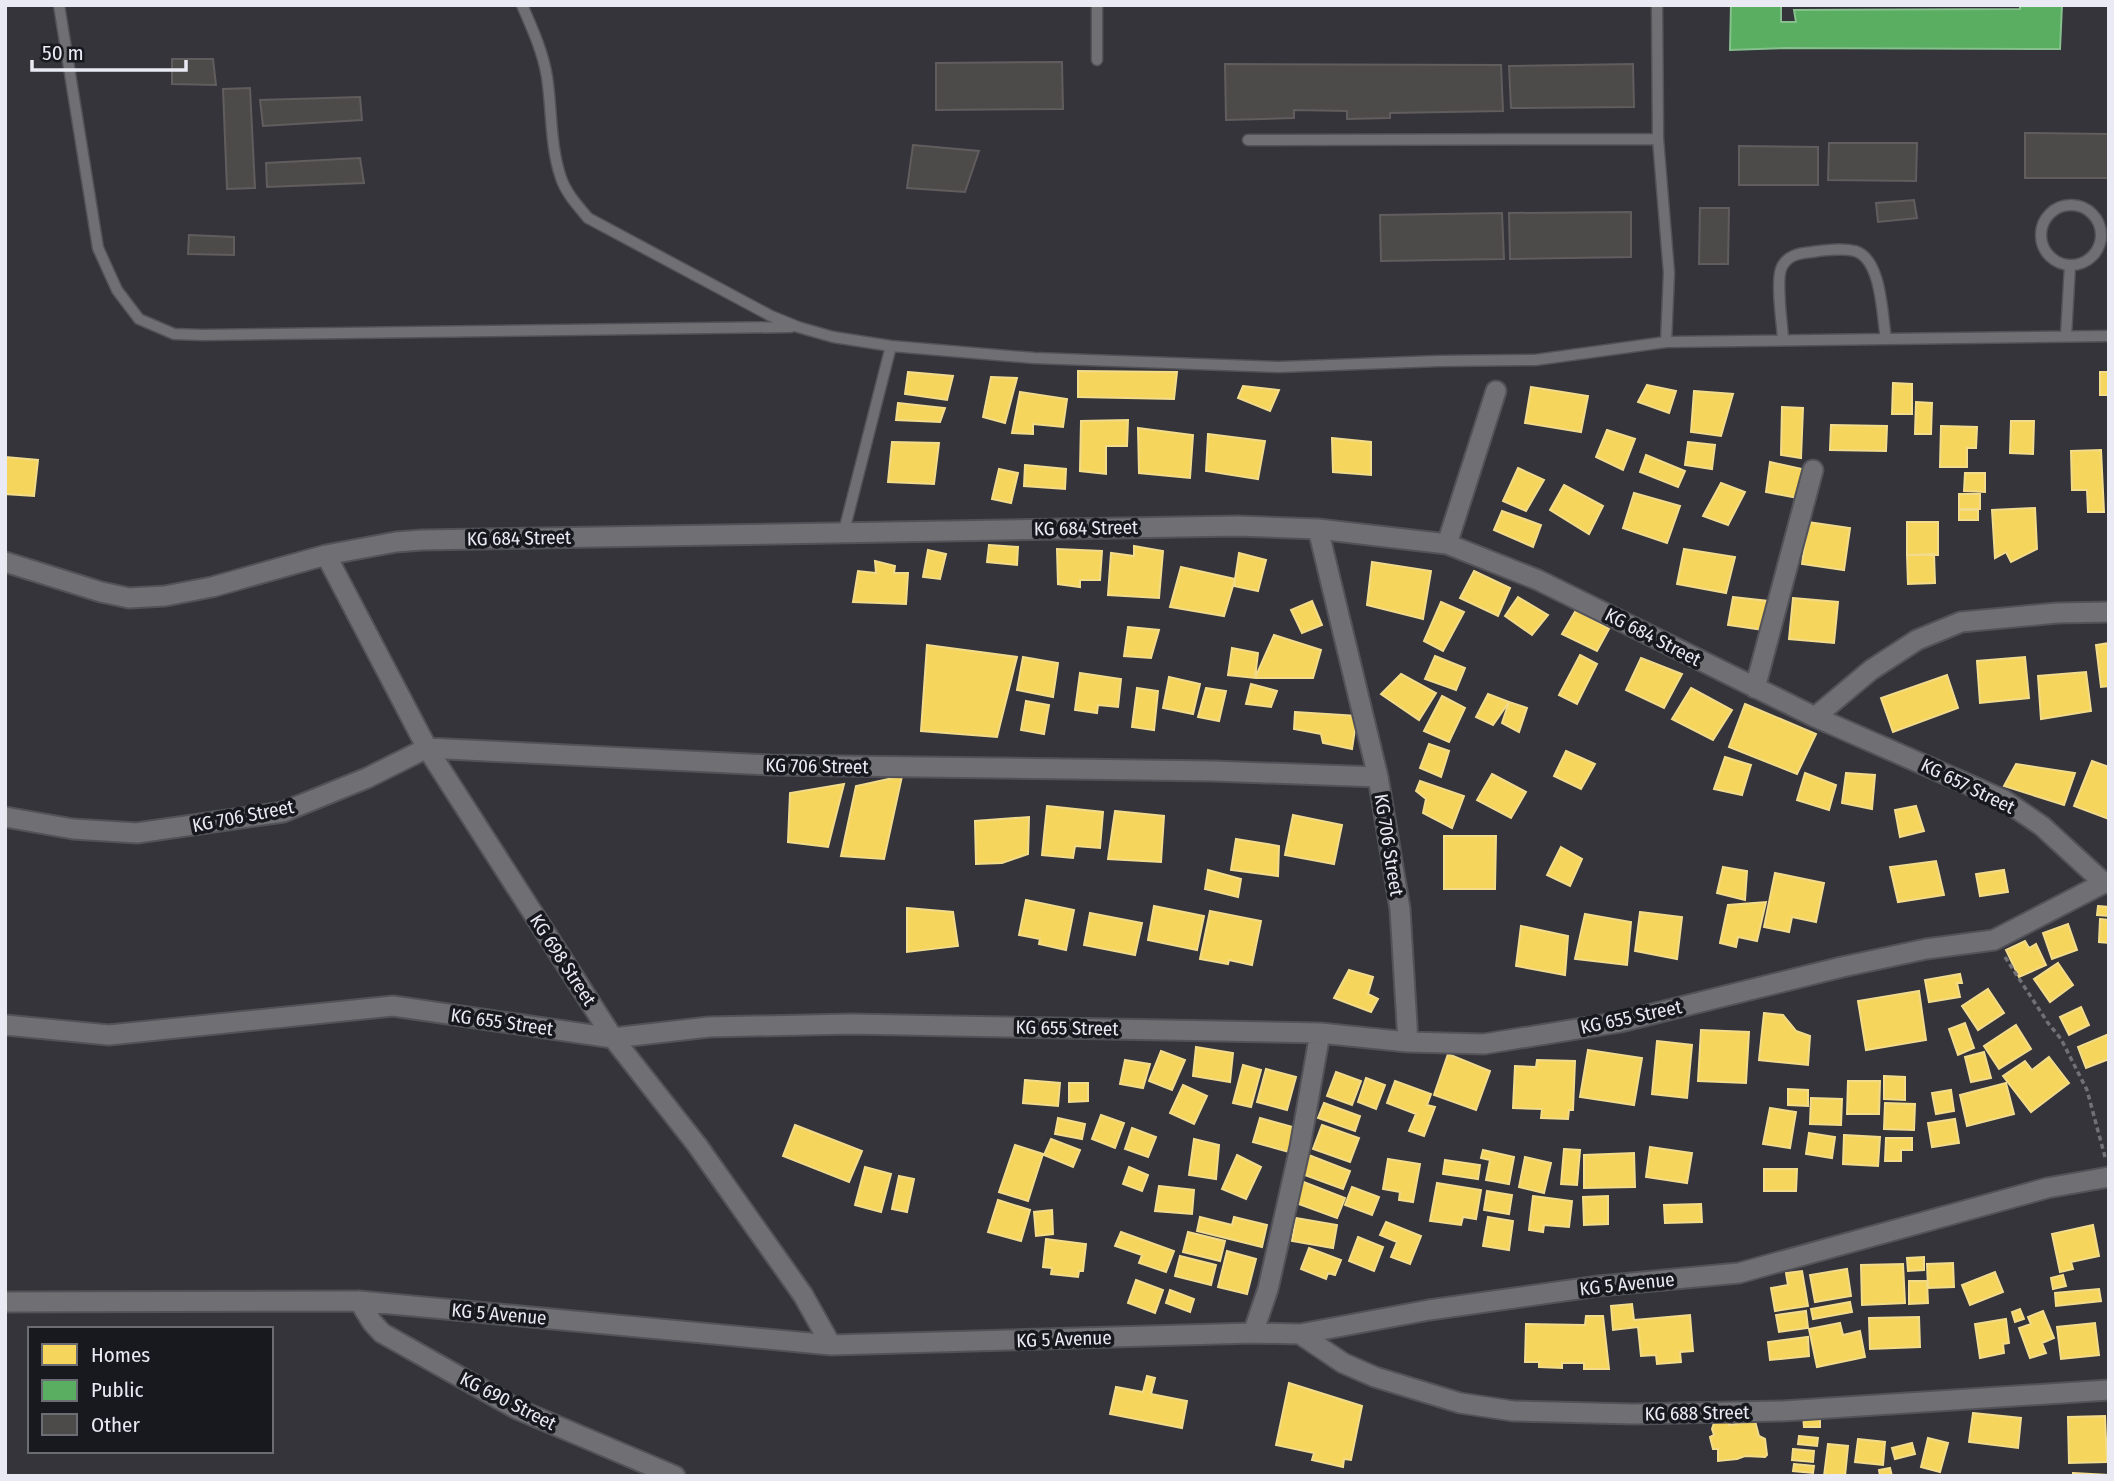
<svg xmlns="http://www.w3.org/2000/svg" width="2114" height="1481" viewBox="0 0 2114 1481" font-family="'Fira Sans Condensed',sans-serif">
  <rect width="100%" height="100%" fill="#34343a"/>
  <path fill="#f6d55c" stroke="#f2db8a" stroke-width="2" d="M1078,371L1177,372L1174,399L1078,397Z
    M908,372L953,376L947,400L905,394Z
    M2100,372H2109V395H2100Z
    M991,377L1017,378L1005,423L983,417Z
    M1893,383L1912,384V414H1892Z
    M1647,385L1676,391L1669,413L1638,402Z
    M1243,386L1279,390L1270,411L1238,398Z
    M1531,387L1588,396L1581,432L1525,423Z
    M1694,391L1733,394L1721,436L1691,432Z
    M1020,392L1067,399L1063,427L1033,424V434L1012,433Z
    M1916,402L1932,403L1931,434H1915Z
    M898,403L945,408L940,422L896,420Z
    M1782,407L1803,408L1801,458L1781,455Z
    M1128,420L1127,446H1106V474L1080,471L1081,421Z
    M2011,421H2034L2033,454L2010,453Z
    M1831,425L1887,426L1886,451L1830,450Z
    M1941,426L1977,427L1976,448H1967V467H1940Z
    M1138,428L1193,435L1190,478L1139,473Z
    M1607,430L1635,439L1623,470L1596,457Z
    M1208,434L1265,441L1258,479L1206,471Z
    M1332,438L1371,442V475L1333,472Z
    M892,442L939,443L934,484L888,482Z
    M1688,442L1715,445L1712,469L1685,465Z
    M2101,450L2104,512H2088L2087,490H2072L2071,451Z
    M1646,455L1685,471L1678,487L1640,472Z
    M5,457L38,460L34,496L5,494Z
    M1770,462L1802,469L1798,498L1766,492Z
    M1025,465L1066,469L1065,489L1024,486Z
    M1518,468L1544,480L1526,511L1503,501Z
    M999,469L1018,473L1011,503L992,499Z
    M1965,473H1985V492L1964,491Z
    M1721,483L1745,492L1728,525L1703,516Z
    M1564,485L1603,506L1589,534L1550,510Z
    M1634,493L1680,506L1667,543L1623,528Z
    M1959,494H1980V509H1959Z
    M2035,508L2037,549L2011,562L2006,552L1995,558L1992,510Z
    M1959,510H1978V520H1959Z
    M1502,511L1541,525L1533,547L1494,530Z
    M1808,522L1850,528L1844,570L1802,564Z
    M1907,522H1938V555H1907Z
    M989,545L1018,547L1017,565L987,562Z
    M1134,546L1163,551L1159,598L1108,595L1111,553L1134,556Z
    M1057,549L1102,551L1100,580H1080V587L1058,584Z
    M1684,549L1735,557L1726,593L1677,584Z
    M928,550L946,554L940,579L923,577Z
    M1239,553L1266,560L1258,591L1234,586Z
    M1934,554L1935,583L1908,584L1907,555Z
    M875,561L895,566L894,573H908L906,604L853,602L858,571L876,573Z
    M1372,562L1431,571L1423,619L1367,605Z
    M1181,567L1235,579L1224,616L1170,607Z
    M1474,571L1510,588L1498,616L1460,598Z
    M1518,597L1548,615L1532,635L1505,616Z
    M1733,597L1768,601L1764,630L1728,625Z
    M1793,598L1838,602L1834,643L1789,639Z
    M1312,601L1322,625L1302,633L1291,610Z
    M1441,602L1464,612L1443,651L1424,641Z
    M1576,610L1609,629L1597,651L1562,634Z
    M1128,627L1159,630L1151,658L1124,656Z
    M1274,635L1321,650L1313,678H1255Z
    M2109,643V686L2101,687L2096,645Z
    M927,645L1017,657L997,737L921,731Z
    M1232,648L1258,653L1255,678L1228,675Z
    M1580,655L1597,664L1577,704L1559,695Z
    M1435,656L1465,668L1456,690L1425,679Z
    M1023,657L1058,663L1053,697L1017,690Z
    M2025,657L2029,698L1980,703L1977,661Z
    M1641,658L1682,674L1664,708L1626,690Z
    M2086,672L2091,711L2041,719L2038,676Z
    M1080,673L1121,679L1118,707L1098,705L1097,713L1075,710Z
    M1401,674L1436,693L1419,720L1381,694Z
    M1947,675L1958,708L1893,732L1881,698Z
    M1169,677L1200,684L1193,714L1163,708Z
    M1251,684L1277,691L1271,707L1246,704Z
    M1137,688L1158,691L1154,730L1132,727Z
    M1206,688L1226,691L1219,721L1198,717Z
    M1691,688L1732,710L1713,740L1672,719Z
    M1488,694L1509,702L1493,725L1476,717Z
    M1442,696L1465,708L1449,742L1424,731Z
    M1026,701L1049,705L1044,734L1021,730Z
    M1509,702L1527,708L1519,732L1502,723Z
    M1745,704L1816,734L1797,774L1729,747Z
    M1295,712L1357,716L1352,749L1323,743L1321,734L1294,729Z
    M1429,744L1449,751L1441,777L1420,768Z
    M1566,751L1595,764L1581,789L1554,776Z
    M1725,757L1751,765L1742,795L1714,789Z
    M2092,761L2109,767V819L2074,806Z
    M2016,764L2075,773L2064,805L2004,786Z
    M1805,773L1836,785L1829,810L1797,800Z
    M1846,773L1875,775L1872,809L1842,803Z
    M1492,774L1526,792L1511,818L1477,800Z
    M902,776L884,859L841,856L856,786Z
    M1420,781L1464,796L1452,828L1423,813L1426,799L1416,791Z
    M844,784L828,847L788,842L790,793Z
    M1047,806L1103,812L1100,848L1075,846L1073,858L1042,855Z
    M1916,806L1924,831L1900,837L1895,810Z
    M1115,811L1164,816L1161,862L1108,859Z
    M1293,815L1342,825L1334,864L1285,855Z
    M1029,817L1028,854L1002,863L976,864L975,821Z
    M1444,836H1496L1495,889H1444Z
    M1236,839L1279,846L1278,876L1231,870Z
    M1561,847L1582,859L1570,886L1547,875Z
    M1936,861L1944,895L1898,902L1890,867Z
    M1723,867L1747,871L1745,900L1717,893Z
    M1208,870L1241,879L1238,897L1205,889Z
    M2004,870L2008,892L1980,896L1976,874Z
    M1775,873L1824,883L1816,922L1792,917L1789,932L1764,927Z
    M1026,900L1074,910L1066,950L1039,944L1040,939L1019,935Z
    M1766,902L1757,941L1738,937L1736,947L1720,943L1728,905Z
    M1154,906L1204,916L1197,950L1148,940Z
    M2098,906L2109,907V916L2097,915Z
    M907,908L953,912L958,946L907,952Z
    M1210,911L1261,921L1252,965L1229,960L1228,964L1200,959Z
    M1640,912L1682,917L1677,959L1635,951Z
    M1090,913L1142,923L1135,955L1084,945Z
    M1585,914L1631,922L1627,965L1575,959Z
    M2100,919L2109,920V943L2099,942Z
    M2068,924L2077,950L2052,959L2043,933Z
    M1521,926L1568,936L1565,975L1516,966Z
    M2025,941L2029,948L2036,944L2046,965L2019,977L2006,950Z
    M2058,963L2073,985L2050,1002L2034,979Z
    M1349,970L1373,977L1368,994L1378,999L1371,1012L1334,998Z
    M1960,974L1962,983H1957L1960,997L1929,1002L1925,980Z
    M1988,989L2004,1013L1978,1030L1962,1006Z
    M1919,991L1926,1040L1866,1050L1858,1001Z
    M2081,1007L2089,1025L2069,1035L2060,1017Z
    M1764,1013L1783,1015L1796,1031L1810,1036L1808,1065L1759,1060Z
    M1965,1023L1974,1048L1958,1055L1949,1029Z
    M2016,1025L2031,1049L1999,1069L1984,1046Z
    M1701,1030L1749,1032L1746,1083L1698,1081Z
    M2109,1034V1059L2086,1068L2078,1047Z
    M1657,1041L1692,1045L1687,1098L1652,1094Z
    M1196,1047L1233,1053L1230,1082L1193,1076Z
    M1588,1050L1642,1058L1634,1105L1580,1097Z
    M1161,1051L1185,1060L1172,1090L1149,1081Z
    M1984,1052L1991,1078L1971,1082L1965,1057Z
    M1448,1054L1490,1071L1476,1110L1434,1095Z
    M2049,1057L2069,1083L2031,1112L2003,1076L2025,1061L2032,1070Z
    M1125,1060L1150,1064L1143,1088L1120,1084Z
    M1537,1060L1575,1061L1573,1110H1569L1568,1119L1541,1118L1542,1109L1513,1108L1515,1066L1536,1067Z
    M1243,1065L1261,1070L1251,1107L1233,1103Z
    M1266,1069L1296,1077L1287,1110L1257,1102Z
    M1336,1072L1361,1081L1352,1105L1327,1096Z
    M1884,1076L1905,1077V1100L1884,1099Z
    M1366,1078L1385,1085L1376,1109L1358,1102Z
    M1025,1080L1060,1083L1058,1106L1023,1103Z
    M1395,1081L1431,1094L1427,1105L1435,1107L1424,1136L1409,1131L1416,1114L1387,1103Z
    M1848,1081H1880L1879,1114H1847Z
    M1069,1083H1088V1101L1069,1102Z
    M2006,1083L2014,1114L1967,1126L1960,1095Z
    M1183,1085L1207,1096L1194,1124L1170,1113Z
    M1788,1089L1808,1090V1106L1788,1105Z
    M1951,1090L1954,1111L1936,1114L1932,1093Z
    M1811,1098L1842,1099L1841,1125L1810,1124Z
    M1324,1103L1360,1116L1355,1131L1318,1118Z
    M1885,1103L1915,1104L1914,1130L1884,1129Z
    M1770,1108L1796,1112L1790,1148L1763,1144Z
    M1101,1115L1124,1123L1115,1148L1092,1139Z
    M1058,1118L1085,1124L1082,1139L1055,1134Z
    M1260,1118L1296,1128L1289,1152L1253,1142Z
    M1955,1119L1959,1143L1932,1147L1928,1123Z
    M795,1125L862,1151L849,1182L783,1156Z
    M1322,1125L1359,1138L1350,1162L1313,1149Z
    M1132,1128L1156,1137L1148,1157L1125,1149Z
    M1809,1133L1835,1137L1832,1158L1806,1154Z
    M1844,1135L1880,1137L1878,1166L1843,1164Z
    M1886,1138H1912V1150H1901V1161H1885Z
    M1051,1139L1080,1150L1073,1167L1044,1155Z
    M1194,1139L1219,1145L1216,1179L1189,1175Z
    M1015,1145L1043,1154L1028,1201L999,1192Z
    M1650,1147L1692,1153L1687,1183L1646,1177Z
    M1564,1149L1580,1150L1577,1185L1561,1184Z
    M1483,1150L1514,1157L1509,1184L1486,1180L1490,1160L1481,1158Z
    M1634,1153L1635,1187L1584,1188V1155Z
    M1306,1154L1350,1171L1343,1189L1299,1173Z
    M1237,1155L1261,1167L1246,1199L1222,1189Z
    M1525,1157L1551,1163L1544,1193L1519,1187Z
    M1388,1159L1420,1164L1413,1202L1399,1200L1400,1192L1383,1189Z
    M1445,1160L1480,1165L1478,1179L1443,1174Z
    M865,1167L891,1174L881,1212L855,1205Z
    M1129,1167L1148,1175L1142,1191L1123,1184Z
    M1764,1169H1797L1796,1191H1764Z
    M899,1176L914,1179L907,1212L892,1209Z
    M1301,1181L1345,1198L1337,1218L1293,1202Z
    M1437,1183L1481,1190L1476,1219L1463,1217L1461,1225L1430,1221Z
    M1159,1186L1194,1190L1192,1214L1155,1211Z
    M1352,1187L1379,1197L1372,1215L1345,1205Z
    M1487,1191L1512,1195L1509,1214L1484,1210Z
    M1533,1196L1572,1201L1569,1227L1544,1225L1543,1232L1529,1230Z
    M1608,1196V1224L1584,1225L1583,1197Z
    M998,1200L1030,1210L1021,1241L988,1232Z
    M1701,1204L1702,1222L1665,1223L1664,1205Z
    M1052,1210L1053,1234L1036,1236L1034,1212Z
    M1200,1217L1232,1225L1234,1217L1267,1225L1262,1247L1197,1231Z
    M1488,1217L1513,1221L1509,1250L1483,1246Z
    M1296,1218L1337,1225L1333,1248L1292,1241Z
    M1386,1222L1421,1236L1410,1264L1391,1257L1397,1242L1380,1235Z
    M2093,1225L2099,1256L2071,1262L2073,1269L2060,1272L2052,1234Z
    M1121,1232L1174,1251L1166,1272L1139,1263L1142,1255L1115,1246Z
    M1188,1232L1225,1241L1220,1261L1183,1252Z
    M1358,1237L1383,1247L1374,1271L1349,1261Z
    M1046,1239L1086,1244L1083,1271H1079L1078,1277L1051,1274L1052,1268L1043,1267Z
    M1309,1248L1341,1260L1335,1275L1328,1273L1326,1279L1301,1269Z
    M1227,1251L1256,1259L1247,1294L1218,1287Z
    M1180,1256L1216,1265L1211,1285L1175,1276Z
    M1924,1257V1270L1908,1271L1907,1258Z
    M1953,1263L1954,1287L1928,1288L1927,1264Z
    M1903,1264L1905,1303L1862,1305L1861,1265Z
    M1847,1269L1851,1296L1815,1302L1810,1275Z
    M1802,1271L1808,1306L1775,1311L1771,1288L1788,1285L1786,1273Z
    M1995,1272L2003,1292L1970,1305L1962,1285Z
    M2063,1275L2066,1286L2053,1289L2051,1278Z
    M1136,1280L1163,1290L1155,1313L1128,1303Z
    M1909,1281H1927L1928,1303L1909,1304Z
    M2099,1289L2101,1301L2056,1306L2055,1293Z
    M1170,1290L1194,1299L1190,1312L1166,1303Z
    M1850,1302L1852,1312L1813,1319L1811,1309Z
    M1632,1304L1634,1320L1690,1315L1693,1351L1680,1352L1681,1362L1657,1364L1656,1355L1641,1356L1638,1327L1613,1330L1611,1306Z
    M2020,1309L2024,1319L2015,1322L2012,1312Z
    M1806,1311L1808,1328L1779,1332L1776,1315Z
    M2043,1311L2054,1338L2042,1343L2046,1353L2030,1358L2019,1328L2031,1324L2028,1317Z
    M1586,1316H1603L1609,1369H1584V1363H1562V1368L1539,1367V1362H1525L1526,1324L1585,1325Z
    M1919,1317L1920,1347L1870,1349L1869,1318Z
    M2006,1319L2009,1343L2003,1344L2004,1353L1980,1358L1975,1324Z
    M1840,1323L1843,1335L1860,1331L1865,1357L1817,1367L1809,1329Z
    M2095,1323L2099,1355L2061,1359L2057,1327Z
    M1808,1337L1809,1356L1770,1360L1768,1342Z
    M1147,1376L1155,1378L1151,1394L1187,1401L1182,1428L1110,1414L1116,1387L1143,1392Z
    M1289,1383L1362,1406L1351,1460L1344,1459L1343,1467L1312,1460L1314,1453L1276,1445Z
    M1973,1413L2021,1418L2018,1448L1969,1442Z
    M1820,1414V1427H1804L1803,1415Z
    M2105,1416L2107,1462L2069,1463L2068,1417Z
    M1730,1421L1729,1425L1755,1421L1759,1436L1765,1439L1767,1455L1765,1457L1745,1456L1737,1459L1718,1461V1449H1713L1710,1437L1714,1435L1712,1429L1714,1423Z
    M1799,1436L1818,1438L1817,1446L1798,1444Z
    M1928,1438L1948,1443L1940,1472L1921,1467Z
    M1858,1439L1885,1442L1883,1465L1855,1462Z
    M1912,1443L1915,1454L1895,1459L1892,1448Z
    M1828,1444L1848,1446L1845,1476H1824Z
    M1793,1449L1814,1451L1813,1462L1792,1460Z
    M1794,1464L1814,1466L1813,1473L1793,1471Z
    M1890,1468L1892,1476H1880L1879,1470Z
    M2073,1473L2109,1475V1476H2073Z"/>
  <path fill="#5aae61" stroke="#85c08d" stroke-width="2" d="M1731,5H1781V22H1796L1794,10L2020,9V5H2062L2060,49L1784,48L1730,50Z"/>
  <path fill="#4d4b4a" stroke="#615d5e" stroke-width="2" d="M172,59H213L216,85L172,84Z
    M1062,62L1063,109L936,110V63Z
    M1225,64L1501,65L1503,111L1390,113V118L1347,119V111L1294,110V118L1226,120Z
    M1633,64L1634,107L1511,108L1509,66Z
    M250,88L255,188L227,189L223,89Z
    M360,97L362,120L263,126L260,100Z
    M2025,133L2109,134V178H2025Z
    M1829,143H1917L1916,181L1828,180Z
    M913,145L979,151L965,192L907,188Z
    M1739,146L1818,147V185H1739Z
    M360,158L364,183L267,187L266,163Z
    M1914,200L1917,218L1878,222L1876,203Z
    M1700,208H1729L1728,264H1699Z
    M1631,212V257L1510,259L1509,213Z
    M1502,213L1504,259L1381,261L1380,215Z
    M189,235L234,237V255L188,254Z"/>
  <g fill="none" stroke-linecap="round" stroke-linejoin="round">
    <defs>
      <path id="service" d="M59,5L98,248L117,290L139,319L174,334L203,335L791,327
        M522,5C532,28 543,52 547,77C552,110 550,146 561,178C566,193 578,206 588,218L771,316L798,327L833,337L891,346L1034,358L1279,367L1439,361L1535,360L1666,342L2109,336
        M1657,5L1658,139L1669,273L1666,342
        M1097,60V5
        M1248,140L1658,139
        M2041 235a30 30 0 1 1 60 0a30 30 0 1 1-60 0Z
        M2066,336L2070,265
        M1783,339C1782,322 1776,284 1781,269C1786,255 1800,253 1812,252C1825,250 1842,248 1855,251C1882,259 1882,316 1886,339
        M844,531L891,346"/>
      <path id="minor" d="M1318,529L1378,777
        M1447,544L1496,391
        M326,555L427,748L454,790L613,1038L697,1145L803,1295L831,1345
        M5,562L101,592L129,598L165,596L212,587L326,555L396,542L422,540L1238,526L1318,529L1447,544L1538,580L1815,717L1871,670L1917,640L1961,622L2057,613L2109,612
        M1755,688L1813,470
        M1815,717L2004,800L2042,826L2104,883
        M5,817L73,829L137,833L283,812L367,778L427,748L770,765L1213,771L1378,777L1400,909L1408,1042
        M5,1025L109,1035L393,1006L613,1038L709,1027L851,1024L1320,1033L1408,1042L1484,1044L1620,1022L1842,967L1926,949L1994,940L2104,883L2109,884
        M359,1301L372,1322L382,1333L517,1409L675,1476
        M5,1302L359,1301L831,1345L1253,1333L1300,1334L1429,1310L1599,1286L1739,1273L2047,1188L2109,1177
        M1253,1333L1268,1289L1300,1147L1320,1033
        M1300,1334L1343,1363L1375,1377L1460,1403L1513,1411L1633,1414L1783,1411L2109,1390"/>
    </defs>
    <use href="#service" stroke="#525258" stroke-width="13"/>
    <use href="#minor" stroke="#525258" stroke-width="23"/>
    <path stroke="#707075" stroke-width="3.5" stroke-dasharray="5 3.5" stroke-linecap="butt" d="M2005,957L2048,1023L2061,1039L2087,1090L2105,1157"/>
    <use href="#service" stroke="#6f6f74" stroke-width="10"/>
    <use href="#minor" stroke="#6f6f74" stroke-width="19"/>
  </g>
  <g text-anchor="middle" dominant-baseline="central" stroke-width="7" stroke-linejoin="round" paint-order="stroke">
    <g font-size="19" fill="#eaeaf4" stroke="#18181f">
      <text transform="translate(1086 528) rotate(-1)">KG 684 Street</text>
      <text transform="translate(519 538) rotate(-1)">KG 684 Street</text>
      <text transform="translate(1653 637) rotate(27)">KG 684 Street</text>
      <text transform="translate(817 766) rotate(1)">KG 706 Street</text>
      <text transform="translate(1968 786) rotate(26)">KG 657 Street</text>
      <text transform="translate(243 816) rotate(-11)">KG 706 Street</text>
      <text transform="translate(1389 845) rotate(81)">KG 706 Street</text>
      <text transform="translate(563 960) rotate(57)">KG 698 Street</text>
      <text transform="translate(1631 1017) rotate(-12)">KG 655 Street</text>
      <text transform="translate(502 1022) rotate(8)">KG 655 Street</text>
      <text transform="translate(1067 1028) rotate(1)">KG 655 Street</text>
      <text transform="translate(1627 1284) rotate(-6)">KG 5 Avenue</text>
      <text transform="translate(499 1314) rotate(5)">KG 5 Avenue</text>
      <text transform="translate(1064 1339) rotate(-2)">KG 5 Avenue</text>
      <text transform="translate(508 1401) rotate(27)">KG 690 Street</text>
      <text transform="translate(1697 1413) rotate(-1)">KG 688 Street</text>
    </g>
  </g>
  <rect width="2114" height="1481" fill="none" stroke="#eaeaf4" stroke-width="14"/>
  <rect x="28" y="1327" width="245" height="126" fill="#18181f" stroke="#6c6c74" stroke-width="2"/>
  <rect x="42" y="1344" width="35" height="21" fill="#f6d55c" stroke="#6c6c74" stroke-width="2"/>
  <text x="91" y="1362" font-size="21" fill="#eaeaf4">Homes</text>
  <rect x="42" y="1380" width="35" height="21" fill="#5aae61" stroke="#6c6c74" stroke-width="2"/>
  <text x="91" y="1397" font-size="21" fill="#eaeaf4">Public</text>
  <rect x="42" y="1414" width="35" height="21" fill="#4d4b4a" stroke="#6c6c74" stroke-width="2"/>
  <text x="91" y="1432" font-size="21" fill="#eaeaf4">Other</text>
  <path d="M32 60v10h154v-10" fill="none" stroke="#eaeaf4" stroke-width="3.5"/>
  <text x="42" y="60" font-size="21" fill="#eaeaf4" stroke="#18181f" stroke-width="5" paint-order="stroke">50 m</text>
</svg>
